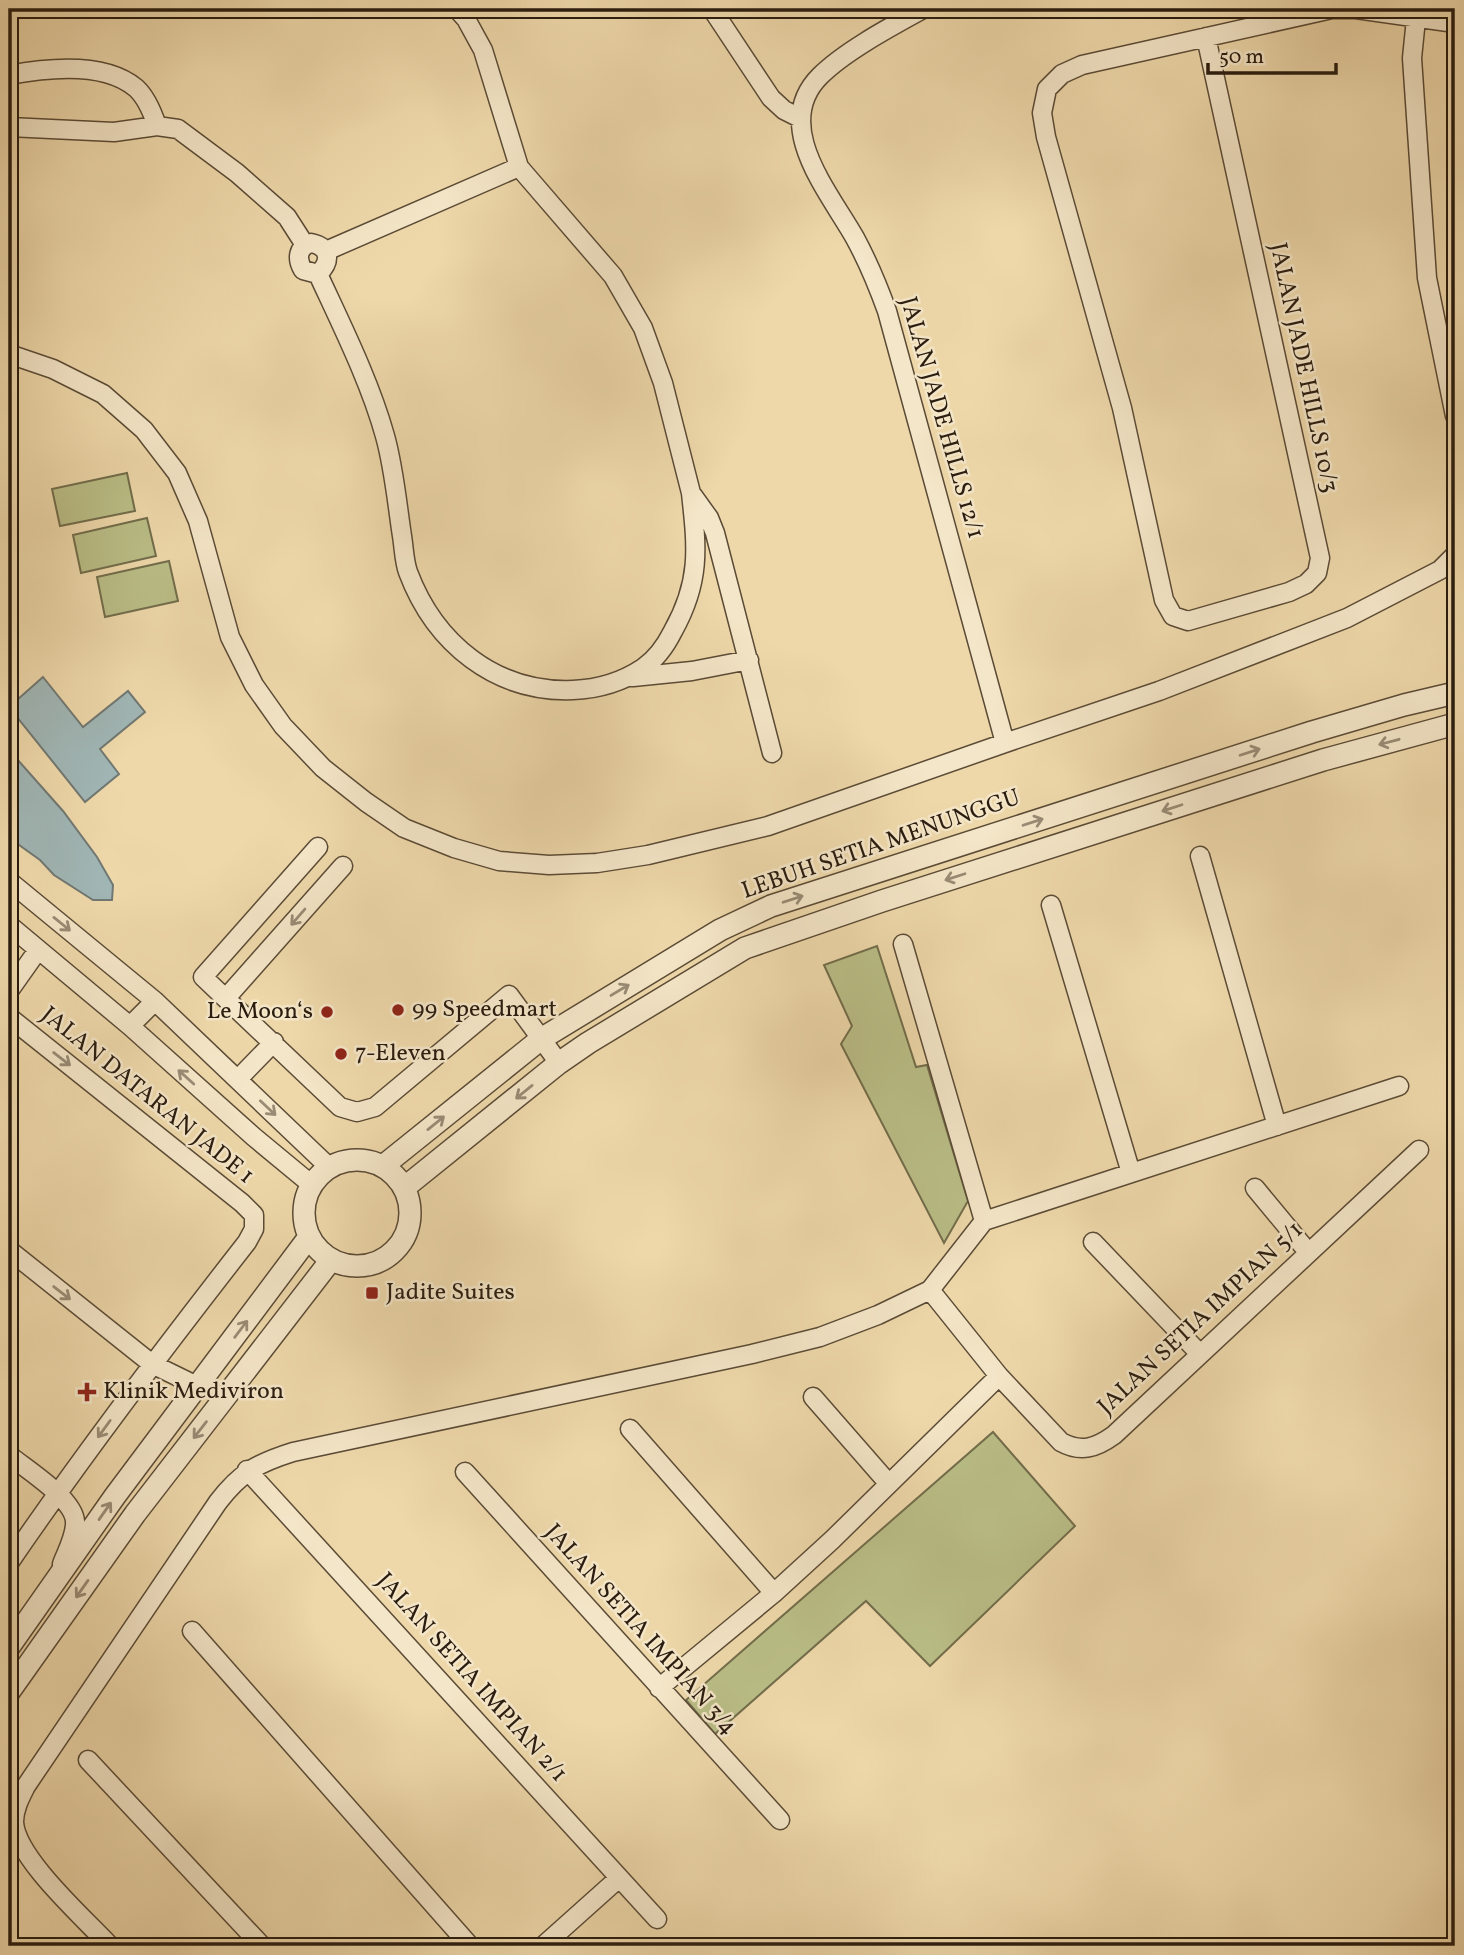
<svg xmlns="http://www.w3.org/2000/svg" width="1464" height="1955" viewBox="0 0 1464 1955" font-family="Vollkorn,serif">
  <rect width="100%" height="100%" fill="#eed8aa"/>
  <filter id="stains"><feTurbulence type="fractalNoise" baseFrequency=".00286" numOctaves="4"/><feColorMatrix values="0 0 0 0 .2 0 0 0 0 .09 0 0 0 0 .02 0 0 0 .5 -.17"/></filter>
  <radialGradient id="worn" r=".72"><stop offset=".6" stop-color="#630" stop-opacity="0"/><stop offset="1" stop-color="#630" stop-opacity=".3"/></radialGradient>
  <path fill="#babe87" stroke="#726d4b" stroke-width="2" d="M127,473L135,511L60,526L52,489Z
    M147,518L156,556L81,573L73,535Z
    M169,561L178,601L105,617L97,577Z
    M877,946L916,1067L927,1065L968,1201L944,1243L841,1044L852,1026L824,965Z
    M993,1432L1075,1526L930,1666L866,1601L715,1734L686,1700Z"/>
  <path fill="#a0b6b5" stroke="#717873" stroke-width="2" d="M43,677L83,727L128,691L145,712L100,749L119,774L85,802L9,707Z
    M9,750L63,811L97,857L113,885L112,900H93L54,875L40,860L15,842L9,835Z"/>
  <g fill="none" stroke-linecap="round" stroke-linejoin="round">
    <defs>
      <path id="minor" d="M457,9L466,19L483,50L519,167L613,276L643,328L663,383L691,493L709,518L715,533L772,753
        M712,9L771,98L784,110L800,118
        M923,9C892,26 845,51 820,76C771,125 829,192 855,238C868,262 878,286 887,311L1005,743
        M1416,19L1412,58L1427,278L1455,416
        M1206,37L1320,558L1317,573L1306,584L1289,592L1188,621L1173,616L1164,600L1122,408L1046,137L1042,113L1047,89L1062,74L1082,65L1332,9H1356L1455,23
        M9,75C46,68 104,61 136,88C146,97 153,114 157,126
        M9,127L114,132L157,126L178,129L237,173L287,217L305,245
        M311,243C331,247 331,262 318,274L303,270C296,258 298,247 311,243Z
        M326,251L519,167
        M318,274C342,326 370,382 385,436C394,468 397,503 402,536C404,548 404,561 408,572C435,644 496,693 573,690C598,689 622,682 643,668C656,659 666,645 673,631C701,581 697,548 691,493
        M9,354L53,369L103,394L144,430L177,473L198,521L230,637L254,685L283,726L323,768L366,802L404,828L454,848L499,861L549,865L597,863L648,855L768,826L1005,743L1159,691L1347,618L1440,570L1455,555
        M633,677L692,671L749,660
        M318,847L203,977L340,1107L357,1112L375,1107L509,995L559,1063
        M1200,856L1277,1126
        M9,881L155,1001L329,1167
        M1051,905L1131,1173
        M9,925L130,1026L254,1137L312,1185
        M903,944L984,1221
        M9,991L38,950
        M226,998L343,866
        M9,1017L242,1203L254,1215V1229L247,1242C165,1347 84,1453 9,1563
        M130,1026L155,1001
        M238,1079L274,1042
        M1255,1188L1308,1252
        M1093,1242L1200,1354
        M9,1250L152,1364L197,1386
        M930,1290L999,1376L1061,1442C1081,1453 1096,1448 1114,1435L1419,1150
        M813,1397L889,1484
        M630,1429L774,1593
        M9,1455C26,1469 73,1498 75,1521C76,1535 67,1551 62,1564
        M247,1470L657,1919
        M465,1472L780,1820
        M192,1631L470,1946
        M659,1688L774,1593L832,1540L999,1376
        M88,1760L262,1946
        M110,1946C85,1919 16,1858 14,1822C14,1809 20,1798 26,1786L218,1502C241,1472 258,1463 293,1452L752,1354L820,1337L878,1315L930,1290L984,1221L1399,1086
        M543,1946L619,1878"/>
      <path id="tertiary" d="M304 1213a53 53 0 1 1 106 0a53 53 0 1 1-106 0Z
        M383,1166L541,1039L720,930L771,906L1312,732L1404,705L1455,693
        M404,1188L559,1063L588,1043L745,948L882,901L1323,760L1455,724
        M9,1647L115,1496L309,1237
        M9,1692L135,1514L331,1260"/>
    </defs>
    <use href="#minor" stroke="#5b4b36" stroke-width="21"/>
    <use href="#tertiary" stroke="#5b4b36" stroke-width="24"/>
    <use href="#minor" stroke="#f4e6c8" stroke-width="18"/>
    <use href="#tertiary" stroke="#f4e6c8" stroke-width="21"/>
  </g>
  <defs><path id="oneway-shaft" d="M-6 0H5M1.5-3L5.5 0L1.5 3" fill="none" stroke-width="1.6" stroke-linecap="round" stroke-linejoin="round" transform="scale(1.75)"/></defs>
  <g stroke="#998b75">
    <use href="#oneway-shaft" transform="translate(1389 742) rotate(165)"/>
    <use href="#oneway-shaft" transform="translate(1250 752) rotate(-18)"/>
    <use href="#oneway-shaft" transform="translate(1172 808) rotate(162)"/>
    <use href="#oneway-shaft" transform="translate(1033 822) rotate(-18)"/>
    <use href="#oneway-shaft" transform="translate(955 877) rotate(162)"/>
    <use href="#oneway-shaft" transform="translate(793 899) rotate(-18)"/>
    <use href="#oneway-shaft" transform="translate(298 917) rotate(131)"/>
    <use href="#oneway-shaft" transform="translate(62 924) rotate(39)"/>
    <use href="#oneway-shaft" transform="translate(620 990) rotate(-31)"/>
    <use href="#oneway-shaft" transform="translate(62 1059) rotate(38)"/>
    <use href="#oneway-shaft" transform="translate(186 1077) rotate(-138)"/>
    <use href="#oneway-shaft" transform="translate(524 1092) rotate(141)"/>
    <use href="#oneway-shaft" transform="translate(268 1108) rotate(43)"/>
    <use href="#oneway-shaft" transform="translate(436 1123) rotate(-39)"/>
    <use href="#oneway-shaft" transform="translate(62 1293) rotate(38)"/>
    <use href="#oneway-shaft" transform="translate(241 1329) rotate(-53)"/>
    <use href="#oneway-shaft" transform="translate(104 1429) rotate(126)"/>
    <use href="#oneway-shaft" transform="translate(200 1430) rotate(128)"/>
    <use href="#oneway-shaft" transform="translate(105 1511) rotate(-55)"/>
    <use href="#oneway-shaft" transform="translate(82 1589) rotate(125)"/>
  </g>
  <g fill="#8f2418" stroke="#f4e6c8" stroke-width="2.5">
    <circle cx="398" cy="1010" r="7"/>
    <circle cx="327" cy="1012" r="7"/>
    <circle cx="341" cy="1054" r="7"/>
    <rect x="365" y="1286" width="14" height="14" rx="3.5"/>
    <path d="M83.5 1381.5h7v7h7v7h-7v7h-7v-7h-7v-7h7z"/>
  </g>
  <g text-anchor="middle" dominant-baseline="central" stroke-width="5" stroke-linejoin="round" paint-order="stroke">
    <g font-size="24" fill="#2a1c0f" stroke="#f4e6c8">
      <text transform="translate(1303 368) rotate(78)">JALAN JADE HILLS 10/3</text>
      <text transform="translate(941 418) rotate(74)">JALAN JADE HILLS 12/1</text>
      <text transform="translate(881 845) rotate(-19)">LEBUH SETIA MENUNGGU</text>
      <text transform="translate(147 1096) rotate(39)">JALAN DATARAN JADE 1</text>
      <text transform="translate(1201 1319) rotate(-43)">JALAN SETIA IMPIAN 5/1</text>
      <text transform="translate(640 1630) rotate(48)">JALAN SETIA IMPIAN 3/4</text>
      <text transform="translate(471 1678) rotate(48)">JALAN SETIA IMPIAN 2/1</text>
    </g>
    <g font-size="24" fill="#2a1c0f" stroke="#f4e6c8" text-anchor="start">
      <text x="412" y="1010">99 Speedmart</text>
      <text x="313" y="1012" text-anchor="end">Le Moon‘s</text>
      <text x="355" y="1054">7-Eleven</text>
      <text x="386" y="1293">Jadite Suites</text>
      <text x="103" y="1392">Klinik Mediviron</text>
    </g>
  </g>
  <rect width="1464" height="1955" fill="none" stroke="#eed8aa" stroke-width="35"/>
  <rect x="10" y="10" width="1443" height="1934" fill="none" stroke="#2a1c0f" stroke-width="3.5"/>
  <rect x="18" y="18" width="1429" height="1920" fill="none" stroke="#2a1c0f" stroke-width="2"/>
  <path d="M1208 63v10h128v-10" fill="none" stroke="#2a1c0f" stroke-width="3.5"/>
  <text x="1219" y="63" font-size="21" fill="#2a1c0f" stroke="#f4e6c8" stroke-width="5" paint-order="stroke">50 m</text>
  <rect width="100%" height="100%" filter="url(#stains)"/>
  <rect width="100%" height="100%" fill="url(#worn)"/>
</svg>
